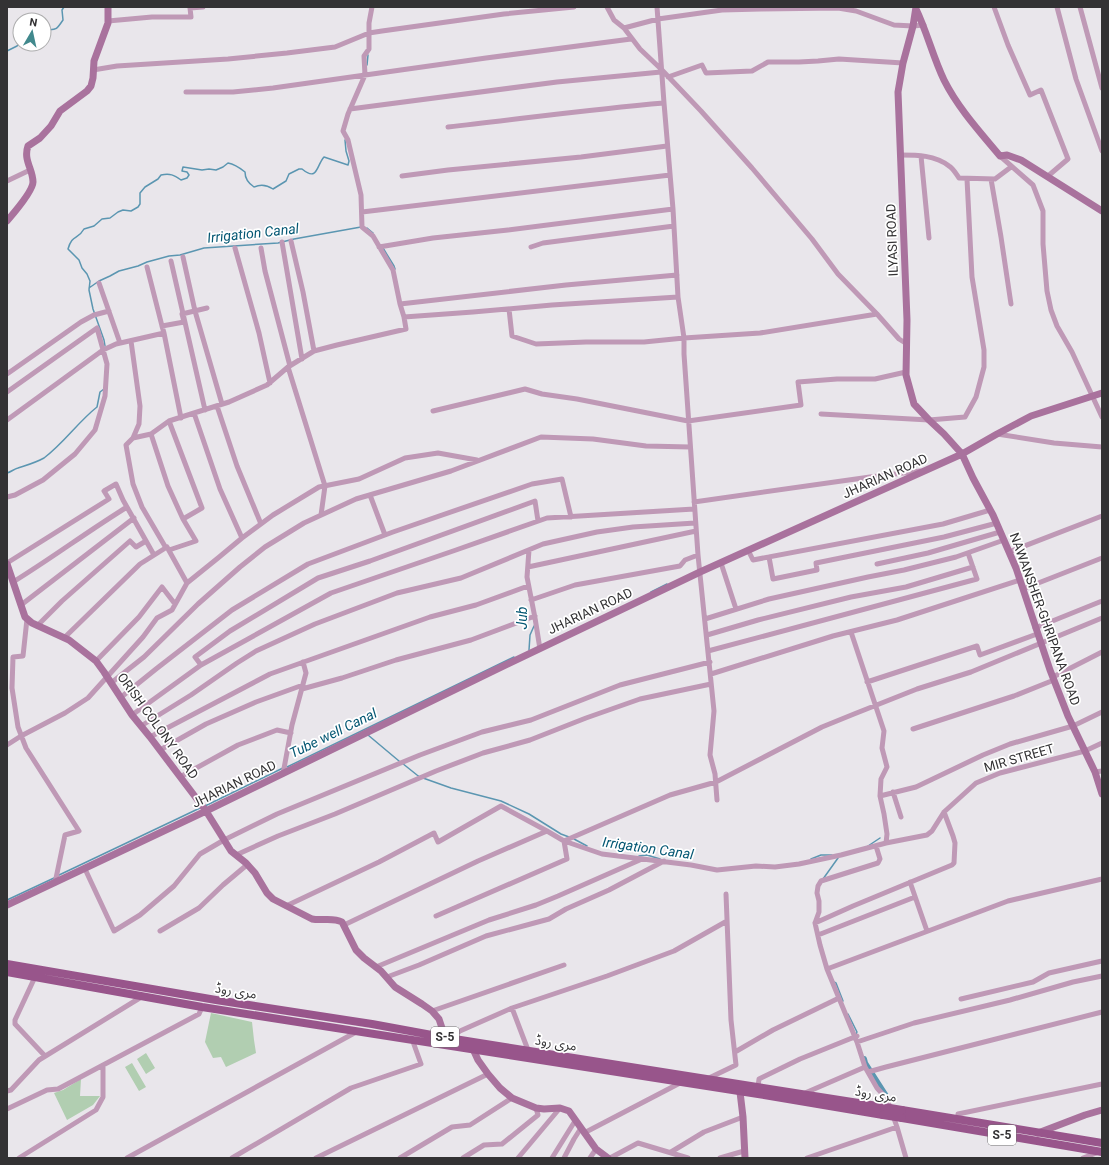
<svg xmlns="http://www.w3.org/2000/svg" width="1109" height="1165" viewBox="0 0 1109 1165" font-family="Roboto,'Noto Sans Arabic',sans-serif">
  <rect width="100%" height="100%" fill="#e9e6eb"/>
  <path fill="#b1ceb1" d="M211,1013L252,1022L254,1040L256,1053L226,1067L221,1057L213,1058L205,1042Z
    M146,1053L155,1068L146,1074L137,1059Z
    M132,1063L146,1087L139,1091L125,1067Z
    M81,1079L80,1096H100L93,1105L67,1120L54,1093L63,1090Z"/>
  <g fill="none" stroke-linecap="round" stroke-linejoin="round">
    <path stroke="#5b96b1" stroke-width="1.5" d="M44,30C56,29 55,32 63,20L62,10L64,7
      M7,51L17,46L20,43
      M367,65L368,55
      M367,228L373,233
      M383,248L394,266L395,269
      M89,288L99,281L110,276L119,271L138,266L147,262L169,256L180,255L204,248L278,243L294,239L361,227
      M105,346L104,340L93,309L89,290L90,281L87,274L82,268L79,260L68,249C72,234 78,240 84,229L94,226L102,219L110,218L118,212L123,210L131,211L138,207L140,204V193L145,187L158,179L161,175C170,173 174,175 181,180L187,178L189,175L187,172L182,171L183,167L202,170L209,169L216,170L223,167L228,163C234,164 240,168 245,172C245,179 248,183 254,187C261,184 267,185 273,189L286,181L289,174L299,169H302C318,182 316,166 324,157L348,165L349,161L346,151L345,140
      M7,473C11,472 14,469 18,468C27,465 35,463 44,458C64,443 78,422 97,407L100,392L104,389
      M651,592L667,584
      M529,650L530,635L534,626
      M368,735L399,761
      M402,763L417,775L420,777
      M287,767L514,657
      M423,778L451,788L501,801L529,814L561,834L569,837
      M205,806L283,768
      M574,839L587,846
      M868,846L880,838
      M639,856L647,855L660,859
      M811,859L821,855H832
      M57,876L200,808
      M823,879L838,858
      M7,900L54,878
      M834,982L836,983L843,1001
      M848,1014L857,1032L856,1034"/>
    <path stroke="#5b96b1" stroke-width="6" d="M864,1059L865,1063L888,1099"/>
    <path stroke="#bf99b6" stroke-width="5" d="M372,7L369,23V49L364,56L365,75L348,114L343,131L348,140L361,195L362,227L373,236L393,270L400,304L404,317
      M607,7L614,20L624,28L640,49L661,69L701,111L752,168L812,239L838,274L877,314L899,339L907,344
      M657,7L664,103L673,209L678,297L684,338V354L698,555L714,711L710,755L715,774L717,800
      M994,7L1008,45L1030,95L1041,90L1068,159L1048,176
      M1057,7L1076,79L1102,151
      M1080,7L1102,88
      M108,21L152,17H191L190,8L203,7
      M624,28L658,19L722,10L761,9L838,8L856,11L894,25L913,26L924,25
      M93,70L117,66L228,59L287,53L335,47L369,33L382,31L504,14L574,7
      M668,77L702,65L706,73L752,71L768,62H799L818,61L839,59L903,63
      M186,92H233L273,88L486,58L631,39
      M350,109L557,82L661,72
      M448,127C520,119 592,109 664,103
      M900,155C917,155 935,155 949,166C953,168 956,174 959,178L995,179L1011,167
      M921,156L929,238
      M1000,156L1033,185L1043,211V244L1047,291L1051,310L1057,326L1072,352L1102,417
      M402,176L448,170L581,157L667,146
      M991,179L1001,237L1011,304
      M7,181L30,170
      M362,212L670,175
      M291,241L303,292L314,351
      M282,242L302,359
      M379,247L433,238L508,230L673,209
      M531,247L543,243L674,226
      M235,248L259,333L270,383
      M261,248L265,271L290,366
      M183,257L195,311L222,404
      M171,261C182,311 194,360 205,410
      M147,267L162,326
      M99,283L120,343
      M400,304L566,285L677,275
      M509,309L512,336L536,344L586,342H644L684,338L760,333L877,314
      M164,333L181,418
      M131,341L140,406L139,424L133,438
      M288,367L325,486L321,515
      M7,374L81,322L94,315L109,311
      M7,392L97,328L107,364L105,396L95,430L75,454L43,480L15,495L7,497
      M217,406L237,466L261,524
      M433,411L525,389L542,394L577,399L688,421L801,405L798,382L837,379H875L906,372
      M194,413L229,402L267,385L288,367L314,351L337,345L406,329L404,317L473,312L552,305L678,297
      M821,414L929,420L965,417L976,397L984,367V350L972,277L967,179
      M7,420L103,350L116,344L164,333L162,326L184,322L182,314L207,308
      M169,421L202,508L183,519
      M151,434L133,438L126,445L133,484L142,507L166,548
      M997,434L1054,443L1102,447
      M370,495L385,535
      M694,502L870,477L920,471
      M169,550L196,541L183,519L168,486L151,434L169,421L194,413L220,489L242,538
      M529,550L527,577L535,618L540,649
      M748,550L753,560L943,524L990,510
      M1009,552L1102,516
      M769,557L773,579L817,570L816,563L944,537L997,523
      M7,563L109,499L104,491L116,484L123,500L154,555
      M721,563L736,609
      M877,564L928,553L1000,532
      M528,567L696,531
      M13,582C52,558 88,531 127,507
      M1023,589L1102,558
      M531,600L575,585L680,566L685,560L698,555
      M21,605L134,518
      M27,619L23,656L13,657L12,688L18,727L26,748L79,831L65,835L55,883
      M705,619L769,599L868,577L904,570L956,557L1004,540
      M37,626L62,601L130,541L136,547L146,541
      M1035,628L1102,601
      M851,632L884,731L882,748L887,767L881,779L880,796L884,814L887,834L886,843
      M707,635L758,620L851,597L906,587L973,567
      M64,638L140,564L167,547L187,583
      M708,651L977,579L968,553
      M96,661L139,617L162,587L175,604
      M201,665L195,657L230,631L318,578L370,561L535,501L538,521
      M711,674L833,636L897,620L1020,580
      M1053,677L1102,652
      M867,682L977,646L980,655L1037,634
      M111,683L144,657L198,604L240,567L265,547L304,523L356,499L451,471L541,437L593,439L646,446L690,447
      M302,689L342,678L396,660L471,640L535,616
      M120,698L156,669L232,610L308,564L393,532L532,484L562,479L571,517
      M132,715L201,665L331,593L456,550L547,518L694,509
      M141,726L191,695L237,663L256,651L315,624L397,593L461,578L543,544L597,532L633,527L695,523
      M913,729L1014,696L1054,680
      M150,737L270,674L430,617L476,605L528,586
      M7,745L21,736L65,713L88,698L143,637L157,618L172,610L187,583L218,558L242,538L273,515L319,487L359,479L405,458L438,453L477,460
      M160,750L206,724L256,702L303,685
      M1095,772L1102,771
      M283,774L292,725L306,673L303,662
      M180,777L238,745L277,730L291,733
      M893,792L901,817
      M880,796L916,787L983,755L1010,744L1073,726L1102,712
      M564,841L670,795L716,782L822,727L854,714L917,689L971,672L1102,618
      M564,841L602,854L691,865L717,870L756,866L775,867L799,864L841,855L886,843L927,835L932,831L944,812L976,783L1000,773L1085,751L1102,743
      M876,846L880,859L878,863L821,881L818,886L817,893L819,901V912L815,923L820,945L827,969L857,1042L865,1067L877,1088L887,1099L897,1127L906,1158
      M236,855L278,836L335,814L436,771L483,753L530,740L586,718L640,699L711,684
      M85,869L114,931L140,915L174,886L200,854L224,840L277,814L420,755L482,732L531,720L620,685L710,662
      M910,882L927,931
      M286,906L379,862L434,833L438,842L501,806L547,831
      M815,923L853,906L952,865L954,863L955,843L953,836L944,812
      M344,925L478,861L547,831L564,841L567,859L436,916
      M160,931L199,908L223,885L248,864
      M818,935L915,897
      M376,967L489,920L536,905L558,896L642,859
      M827,969L1008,901L1102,879
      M35,977L15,1020V1024L45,1056
      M387,977L419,965L486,936L549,919L566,909L609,890L664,861
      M961,999L1033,982L1049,973L1102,961
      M512,1008L528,1050
      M432,1011L564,965
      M448,1038L460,1031L512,1008L607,976L674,951L727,921
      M857,1042L914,1023L1010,1000L1073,982L1102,976
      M735,1052L773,1030L839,998
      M868,1072L886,1067L1102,1012
      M709,1078L736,1065L731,1020L726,894
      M758,1087L759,1079L800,1059L857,1036
      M7,1091L11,1090L39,1060L143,996
      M805,1093L865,1067
      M7,1109L47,1090L58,1089L199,1014L202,1007
      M958,1119V1114L1102,1084
      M584,1133L680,1083
      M671,1152L704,1132L743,1117
      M19,1158L96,1110L103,1097V1066
      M127,1158L358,1031
      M232,1158L351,1088L421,1064L412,1039
      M316,1158L488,1074
      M400,1158L452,1127L470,1125L512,1098
      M463,1158L484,1145L502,1144L538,1115L536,1108
      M518,1158L560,1108
      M552,1158L575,1121
      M564,1158L574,1139L581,1128
      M590,1158L596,1149
      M610,1158L638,1143L688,1158
      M720,1158L744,1151
      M807,1158L897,1127
      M1083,1158L1099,1152"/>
    <path stroke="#a9729d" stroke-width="7" d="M916,7L913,26L903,63L898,92L907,320L906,375L914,404L929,420L944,434L962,454L973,478L993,515L1016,568L1050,670L1068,716L1095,772L1102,794
      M916,9C927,32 933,57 944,80C958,108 980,132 1000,156L1007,155L1021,160L1102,211
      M7,221C13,214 33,191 33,182C33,169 23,160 28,146L40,138L51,126L60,111L87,91L91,86L93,78L94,61L108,23V7
      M7,564L25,617L32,623L69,640L96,661L104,672L132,715L150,737L206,811L231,851L246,863L255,873L267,893L273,899L312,919C322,921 333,917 342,922L356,950L364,958L381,971L395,987L422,1004L432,1011L439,1019L443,1031L448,1038
      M7,905L206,811L493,671L700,572L962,454L997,434L1031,416L1102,393
      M473,1049L478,1060L488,1074L500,1088L512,1098L536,1108L544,1109L560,1108L569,1111L596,1149L608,1158
      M740,1092L743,1117L745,1158
      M1038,1133L1085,1115L1102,1110"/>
    <path stroke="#98558b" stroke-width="8" d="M7,964L216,1000L372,1024L448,1038L884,1107
      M7,972L202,1007L758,1094L883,1115
      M902,1110L1102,1143
      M902,1118L1102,1152"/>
    <path stroke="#98558b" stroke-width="8" d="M884,1107L902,1110
      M883,1115L902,1118"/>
  </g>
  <g text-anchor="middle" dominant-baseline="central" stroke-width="3.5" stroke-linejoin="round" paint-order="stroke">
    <g fill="#fff" stroke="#707071" stroke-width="1">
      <rect x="431" y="1027" width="28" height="20" rx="3"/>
      <rect x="988" y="1125" width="28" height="20" rx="3"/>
    </g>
    <g font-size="12" font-weight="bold" fill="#333234">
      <text x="445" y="1037">S-5</text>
      <text x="1002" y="1135">S-5</text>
    </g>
    <g font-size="13" fill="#333234" stroke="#fff">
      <text transform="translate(892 240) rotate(-92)">ILYASI ROAD</text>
      <text transform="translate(885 476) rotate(-24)">JHARIAN ROAD</text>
      <text transform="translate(590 611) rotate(-25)">JHARIAN ROAD</text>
      <text transform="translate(1045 619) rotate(70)">NAWANSHER-GHRIPANA ROAD</text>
      <text transform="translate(158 726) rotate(54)">ORISH COLONY ROAD</text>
      <text transform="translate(1019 758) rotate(-16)">MIR STREET</text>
      <text transform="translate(234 784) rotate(-26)">JHARIAN ROAD</text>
      <text transform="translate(236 991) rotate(9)">مری روڈ</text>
      <text transform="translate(556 1043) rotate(9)">مری روڈ</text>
      <text transform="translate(876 1094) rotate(9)">مری روڈ</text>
    </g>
    <g font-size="14" font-style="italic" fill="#045773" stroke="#fff">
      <text transform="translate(253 233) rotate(-6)">Irrigation Canal</text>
      <text transform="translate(522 618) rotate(-90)">Jub</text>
      <text transform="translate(333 733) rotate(-26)">Tube well Canal</text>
      <text transform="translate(648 848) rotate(8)">Irrigation Canal</text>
    </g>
  </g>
  <rect width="1109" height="1165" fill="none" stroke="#333234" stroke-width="16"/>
  <g transform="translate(32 32) rotate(9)"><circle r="19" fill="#ffffff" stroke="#adadae"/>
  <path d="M0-3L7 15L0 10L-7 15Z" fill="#41898d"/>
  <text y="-6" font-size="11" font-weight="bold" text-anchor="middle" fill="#333234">N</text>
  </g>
</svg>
